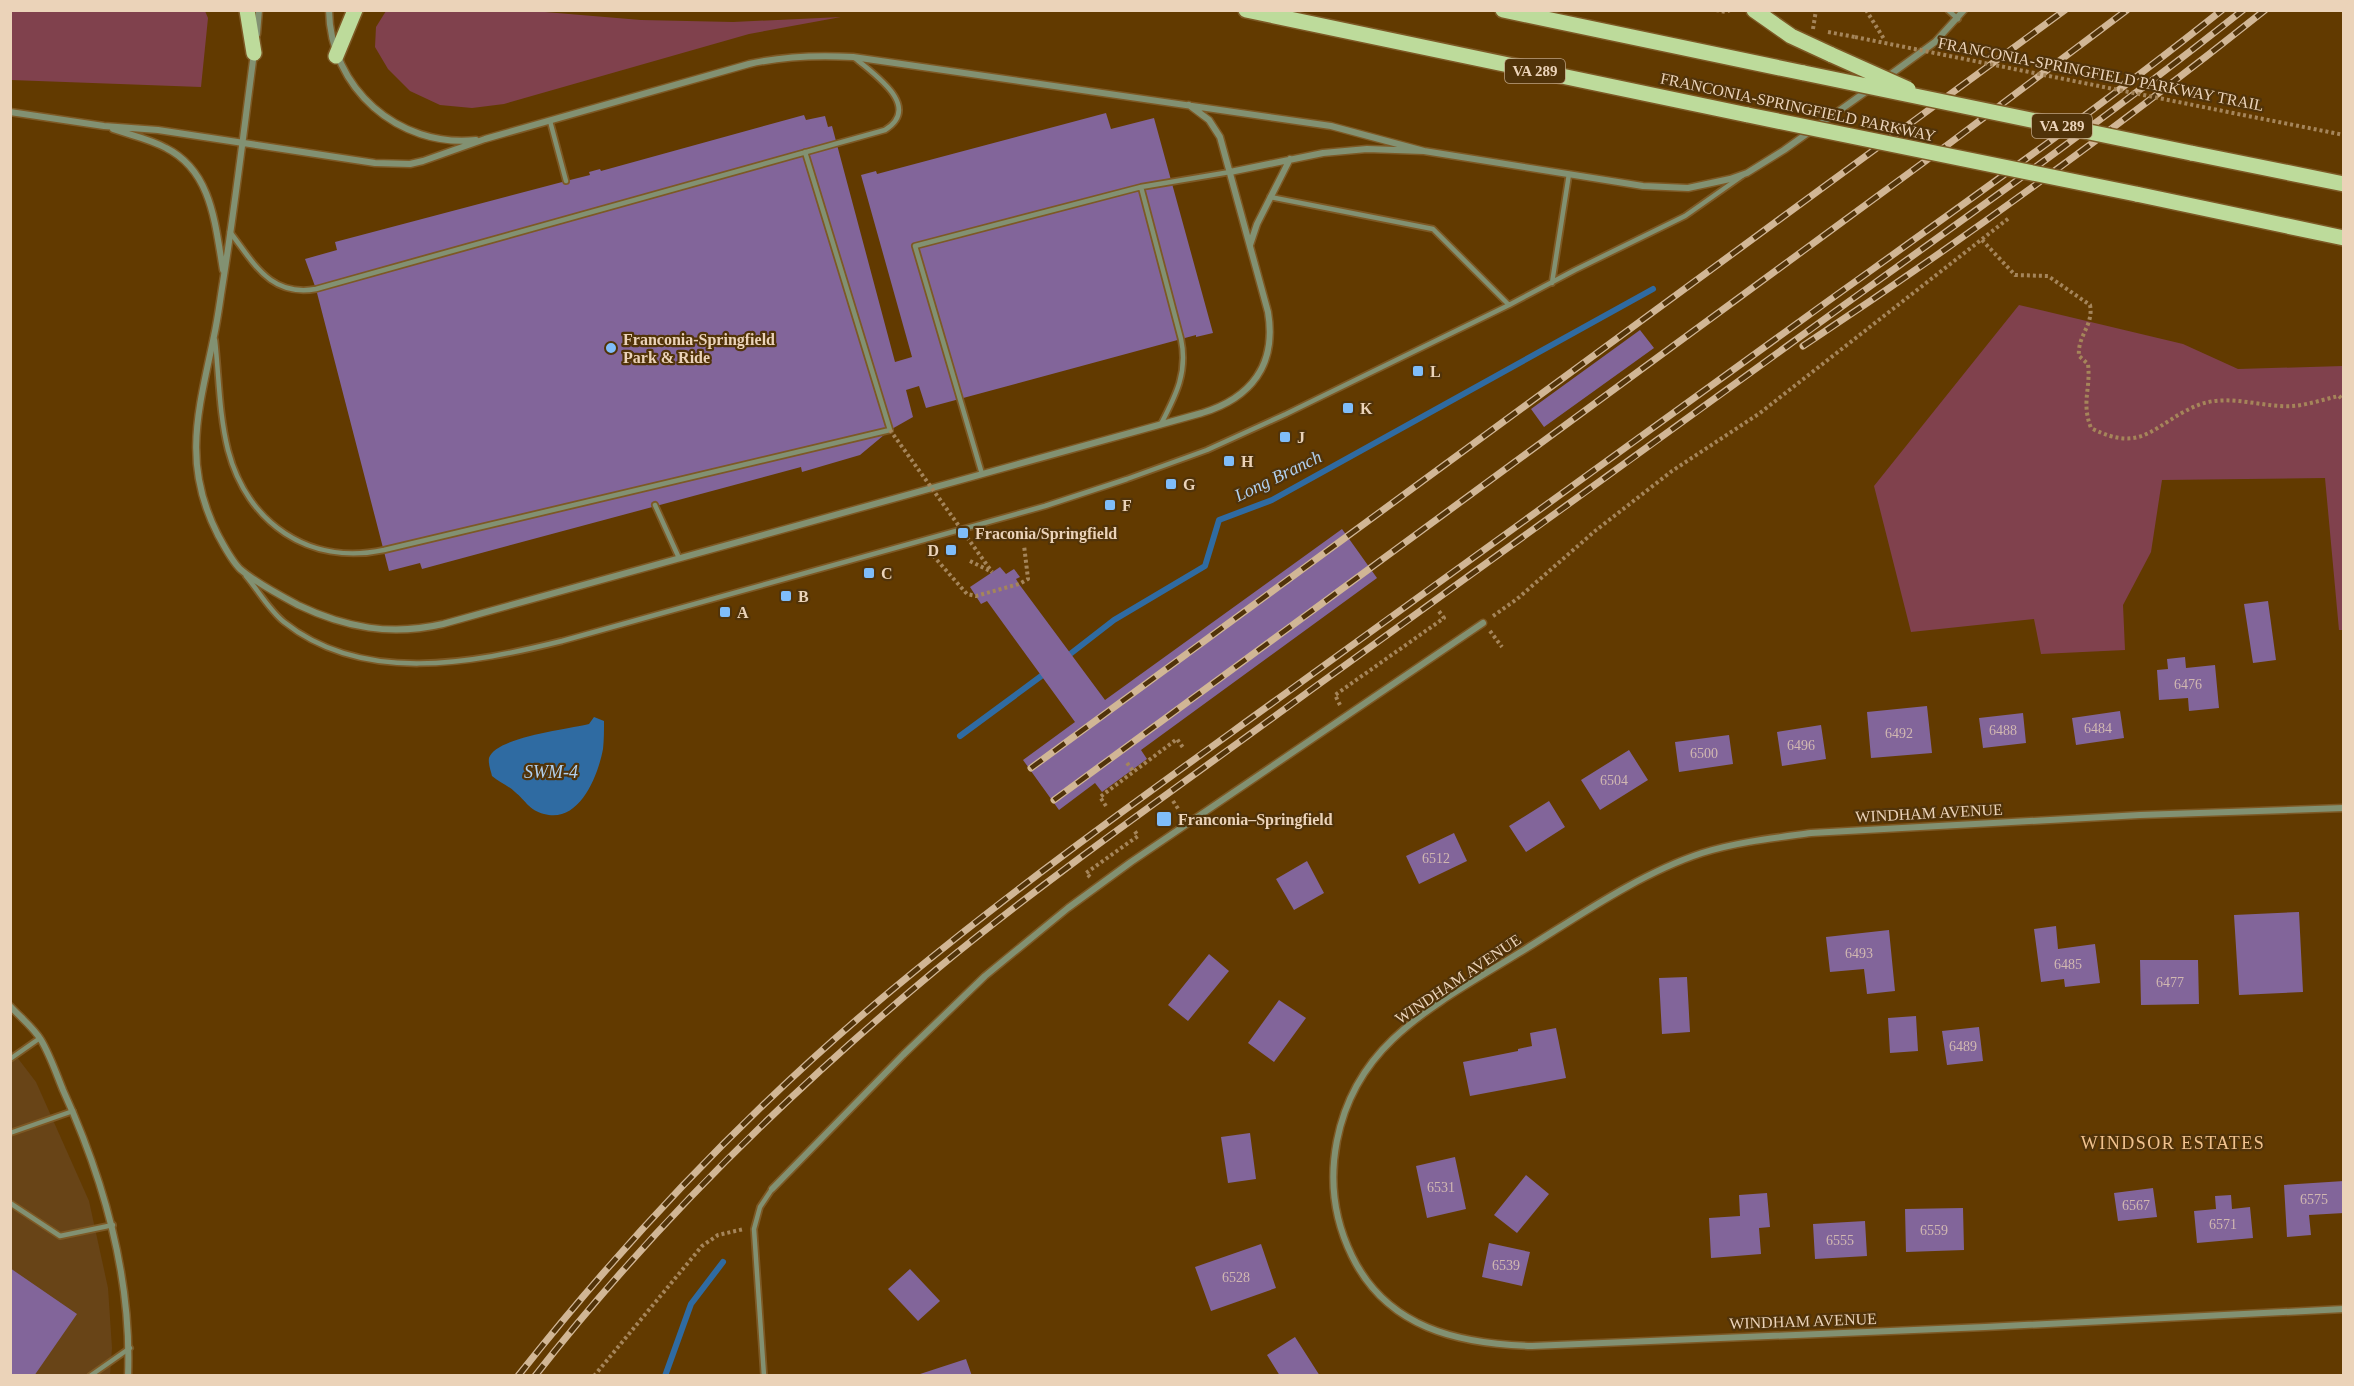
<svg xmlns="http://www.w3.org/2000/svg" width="2354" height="1386" viewBox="0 0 2354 1386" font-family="Georgia,serif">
  <rect width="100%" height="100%" fill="#623a00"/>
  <path fill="#684417" d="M10,1048L36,1082L89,1201L108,1288L112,1348L110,1375H11Z"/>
  <path fill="#80414d" d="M10,11H205L208,18L201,87L11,80Z
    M533,11L641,20L733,22L841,17L749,34L504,104L472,108L440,105L410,91L388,69L375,47L376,27L386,11Z
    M2019,305L2183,344L2238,369L2343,366V630H2339L2325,478L2162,480L2151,552L2123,605L2125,650L2041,654L2034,619L1911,632L1874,486Z"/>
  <path fill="#2f6ba2" d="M594,717L604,721C604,730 604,740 603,749C598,776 579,824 544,814C529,810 526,801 515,792C509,786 499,782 492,776C491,771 488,764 489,758C496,737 569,729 589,724Z"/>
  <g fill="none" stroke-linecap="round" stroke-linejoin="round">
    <path stroke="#2f6ba2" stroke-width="6" d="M1065,658L1114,620L1205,566L1219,520L1272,500L1653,289
      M960,736L1048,671
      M665,1376L691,1304L723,1262"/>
  </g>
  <path fill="#82659a" d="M1106,113L1111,129L1154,118L1213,333L1196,337V335L926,408L919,386L906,390L913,417L890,430L860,455L802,472L801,467L422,569L420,563L389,571L316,289L305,259L337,250L335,242L566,181L590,175L589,172L600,169L601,171L804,115L806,120L825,116L828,127L832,126L895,362L912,357L861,175L876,171L877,174Z
    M1640,330L1654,348L1544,427L1531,409Z
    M1342,529L1377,578L1141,750L1147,759L1102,792L1095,783L1059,810L1023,760L1075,722L987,601L981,604L970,587L1000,567L1006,574L1014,569L1020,577L1016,579L1019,584L1105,700Z
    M2268,601L2276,660L2253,663L2244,604Z
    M2185,657L2186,668L2215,665L2219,708L2189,711L2188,698L2159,700L2157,670L2168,669L2167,659Z
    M1927,706L1932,753L1871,758L1867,712Z
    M2120,711L2124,738L2076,745L2072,718Z
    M2023,713L2026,743L1983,748L1979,718Z
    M1821,725L1826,759L1782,766L1777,732Z
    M1729,735L1733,764L1679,772L1675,742Z
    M1629,750L1648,780L1600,810L1581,780Z
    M1549,801L1565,827L1526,852L1509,826Z
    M1454,833L1467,861L1419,884L1406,856Z
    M1307,861L1324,893L1294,910L1276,879Z
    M2299,912L2303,992L2239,995L2234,915Z
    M2056,926L2058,949L2095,944L2100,983L2065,987L2064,979L2041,982L2034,929Z
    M1889,930L1895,991L1867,994L1864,969L1830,972L1826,937Z
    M1209,954L1229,971L1188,1021L1168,1005Z
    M2140,960H2198L2199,1004L2141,1005Z
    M1687,977L1690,1032L1662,1034L1659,978Z
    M1279,1000L1306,1018L1274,1062L1248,1043Z
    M1916,1016L1918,1051L1890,1053L1888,1018Z
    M1979,1027L1983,1061L1947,1065L1942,1031Z
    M1556,1028L1566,1078L1470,1096L1463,1062L1518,1051V1049L1532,1046L1530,1033Z
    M1250,1133L1256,1179L1228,1183L1221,1137Z
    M1455,1157L1466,1209L1427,1218L1416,1166Z
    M1526,1175L1549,1194L1517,1233L1494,1215Z
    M2344,1181V1213L2309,1215L2311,1235L2287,1237L2284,1185Z
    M2153,1188L2157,1217L2118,1221L2114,1193Z
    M1767,1193L1770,1227L1759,1228L1761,1254L1711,1258L1709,1218L1740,1216L1739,1195Z
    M2231,1195L2232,1209L2250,1207L2253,1238L2197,1243L2194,1211L2216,1209L2215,1196Z
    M1963,1208L1964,1250L1906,1252L1905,1209Z
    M1865,1221L1867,1256L1815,1259L1813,1224Z
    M1489,1243L1530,1252L1522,1286L1482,1277Z
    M1261,1244L1276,1288L1211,1311L1195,1267Z
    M10,1268L77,1314L34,1376H10Z
    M910,1269L940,1301L918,1321L888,1289Z
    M1295,1337L1320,1376H1280L1267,1355Z
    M966,1359L972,1376H917V1375Z"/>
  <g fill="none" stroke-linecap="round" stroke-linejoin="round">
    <defs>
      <path id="lane" d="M1948,10L1958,19
        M550,121L566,181
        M1141,187L1181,339C1188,372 1176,395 1161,424
        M1270,197L1433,229L1509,305
        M230,232C254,263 270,297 316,289L885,130C923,106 873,74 855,58
        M1552,283L1569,174
        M215,340C219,376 219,414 228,450C247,523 309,566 384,550L890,430L805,152
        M982,474L915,246L1141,187L1230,172
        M655,505L679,558
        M246,576C258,590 269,610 284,622C363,685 473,663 562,641L1045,506L1127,479L1207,450L1286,414L1509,305L1575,270L1685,216L1742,176
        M10,1059L40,1038
        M10,1133L73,1111
        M10,1203L60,1236L113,1225
        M90,1376L130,1348
        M764,1376L754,1229L760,1207L772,1189"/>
      <path id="street" d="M329,10C330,88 398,148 476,140
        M257,34L259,10
        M254,53C244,129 235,206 223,282C220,300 218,318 214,336C199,409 181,463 218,535C224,546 231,560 240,569C255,582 281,596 298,605C346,628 391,636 443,624L1202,413C1251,398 1277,365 1268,312L1220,137L1209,120L1189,105
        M1887,77L1935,42L1964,10
        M10,112L104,126L158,130L375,163L410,164L423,161L485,139L749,64C784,56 817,55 853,57L1331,126L1424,151
        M113,129C130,135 150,139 166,148C212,171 215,224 223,270
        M1230,172L1323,153L1367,149L1424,151L1643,186L1688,188L1730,179L1747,173L1784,150L1871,88
        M1250,245L1257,224L1290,159
        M2344,808L2140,815L1811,833C1774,838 1737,842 1702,853C1638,874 1576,918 1519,953C1477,979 1429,1005 1393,1039C1334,1095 1316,1183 1352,1256C1387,1328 1458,1344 1532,1346L1985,1327L2344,1309
        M10,1006C20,1017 34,1028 41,1040C50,1055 56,1073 63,1090C104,1180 132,1276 128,1376
        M772,1189L903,1055L985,976L1068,908L1131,862L1483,623"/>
      <path id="primary" d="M247,10L254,53
        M1246,10L1748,115
        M1503,10L1804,73
        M1754,10L1791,36L1832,55
        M336,56L355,10
        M2191,153L2344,184
        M2136,194L2344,238"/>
    </defs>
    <use href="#lane" stroke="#7d5925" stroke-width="8"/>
    <use href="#street" stroke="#7d5925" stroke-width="9"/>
    <use href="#primary" stroke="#7d5925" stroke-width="18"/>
    <path stroke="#a5855a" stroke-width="4" stroke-dasharray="3 3" stroke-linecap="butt" d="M1716,10L1726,12L1730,10
      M1866,10L1884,39
      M1813,29L1816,10
      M1828,32L1855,37
      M2243,115L2344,135
      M1982,240L2015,275L2048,276L2090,305C2094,325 2077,336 2079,356L2088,364C2091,389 2081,402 2091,428C2145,456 2155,421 2201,404C2230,394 2264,408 2293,406C2308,405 2324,399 2339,396L2344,401
      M929,551L967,594L976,596L1019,584L1028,579L1024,545
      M970,561L992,572
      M1493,616L1517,599L1595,531L1672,471L1760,413L2009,218
      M1490,631L1502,647
      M1340,705L1335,695L1444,618L1438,610
      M1127,763L1134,772
      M1173,801L1179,810
      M1106,806L1100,797L1177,739L1184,749
      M1090,877L1086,873L1138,836L1134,830
      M594,1376L702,1246L718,1235L744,1229"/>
    <use href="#lane" stroke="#829172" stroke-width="4.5"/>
    <use href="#street" stroke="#829172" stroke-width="6"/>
    <use href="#primary" stroke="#bddb9b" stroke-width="15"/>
    <defs>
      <path id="rail" d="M1803,346C1962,241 2116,129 2265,10
        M1031,768L2065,10
        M1054,800L1950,143L2127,10
        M518,1376C634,1229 765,1093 910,975C1040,868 1179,771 1315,672C1485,549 1654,427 1824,304C1958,208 2093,113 2222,10
        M535,1376C653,1225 790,1091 937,969C1056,871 1184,783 1308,692C1487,563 1666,434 1844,305C1978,209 2113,113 2243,10"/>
    </defs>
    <use href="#rail" stroke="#d1b695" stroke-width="7"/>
    <use href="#rail" stroke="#513309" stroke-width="4.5" stroke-dasharray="14" stroke-linecap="butt"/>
    <defs>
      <path id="primary-bridge" d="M1832,55L1908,89
        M1804,73L2191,153
        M1748,115L2136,194"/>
    </defs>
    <use href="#primary-bridge" stroke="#7d5925" stroke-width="18" stroke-linecap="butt"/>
    <path stroke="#a5855a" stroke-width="4" stroke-dasharray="3 3" stroke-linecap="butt" d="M1855,37L2243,115
      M890,430L992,572"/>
    <use href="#primary-bridge" stroke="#bddb9b" stroke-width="15"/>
  </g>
  <g fill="#7fbdfa" stroke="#513309" stroke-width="2">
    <circle cx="611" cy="348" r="6"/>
    <rect x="1412" y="365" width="12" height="12" rx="3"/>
    <rect x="1342" y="402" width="12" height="12" rx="3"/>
    <rect x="1279" y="431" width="12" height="12" rx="3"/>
    <rect x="1223" y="455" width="12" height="12" rx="3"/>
    <rect x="1165" y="478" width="12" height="12" rx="3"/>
    <rect x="1104" y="499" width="12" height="12" rx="3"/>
    <rect x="957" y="527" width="12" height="12" rx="3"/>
    <rect x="945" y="544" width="12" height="12" rx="3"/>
    <rect x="863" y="567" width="12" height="12" rx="3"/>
    <rect x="780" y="590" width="12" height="12" rx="3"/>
    <rect x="719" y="606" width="12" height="12" rx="3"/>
    <rect x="1156" y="811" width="16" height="16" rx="3"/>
  </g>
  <g text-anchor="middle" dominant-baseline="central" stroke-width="4.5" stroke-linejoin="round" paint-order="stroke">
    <g font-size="14" fill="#d1b8b1">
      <text x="2188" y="684">6476</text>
      <text x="2098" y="728">6484</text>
      <text x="2003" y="730">6488</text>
      <text x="1899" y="733">6492</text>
      <text x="1801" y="745">6496</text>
      <text x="1704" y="753">6500</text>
      <text x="1614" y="780">6504</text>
      <text x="1436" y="858">6512</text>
      <text x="1859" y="953">6493</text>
      <text x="2068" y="964">6485</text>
      <text x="2170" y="982">6477</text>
      <text x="1963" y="1046">6489</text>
      <text x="1441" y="1187">6531</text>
      <text x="2314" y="1199">6575</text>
      <text x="2136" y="1205">6567</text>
      <text x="2223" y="1224">6571</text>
      <text x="1934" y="1230">6559</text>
      <text x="1840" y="1240">6555</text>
      <text x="1506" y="1265">6539</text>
      <text x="1236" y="1277">6528</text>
    </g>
    <g fill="#513309" stroke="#bda384" stroke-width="1.5">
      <rect x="1505" y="59" width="60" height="24" rx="4.5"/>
      <rect x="2032" y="114" width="60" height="24" rx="4.5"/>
    </g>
    <g font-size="15" font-weight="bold" fill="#ebd3b9">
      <text x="1535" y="71">VA 289</text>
      <text x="2062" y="126">VA 289</text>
    </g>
    <g font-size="16" fill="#ebd3b9" stroke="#513309">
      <text transform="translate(2101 74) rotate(11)">FRANCONIA-SPRINGFIELD PARKWAY TRAIL</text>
      <text transform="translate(1798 107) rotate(12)">FRANCONIA-SPRINGFIELD PARKWAY</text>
      <text transform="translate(1929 813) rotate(-3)">WINDHAM AVENUE</text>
      <text transform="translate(1458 979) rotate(-34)">WINDHAM AVENUE</text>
      <text transform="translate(1803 1321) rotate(-2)">WINDHAM AVENUE</text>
    </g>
    <g font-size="16" font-weight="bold" fill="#ebd3b9" stroke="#513309" text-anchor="start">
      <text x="623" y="339">Franconia-Springfield<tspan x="623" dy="18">Park &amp; Ride</tspan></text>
      <text x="1430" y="371">L</text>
      <text x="1360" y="408">K</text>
      <text x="1297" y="437">J</text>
      <text x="1241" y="461">H</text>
      <text x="1183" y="484">G</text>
      <text x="1122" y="505">F</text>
      <text x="975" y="533">Fraconia/Springfield</text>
      <text x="939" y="550" text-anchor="end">D</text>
      <text x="881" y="573">C</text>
      <text x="798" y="596">B</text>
      <text x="737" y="612">A</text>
      <text x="1178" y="819">Franconia–Springfield</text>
    </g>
    <g font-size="18" font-style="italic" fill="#b1d0ef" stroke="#513309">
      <text transform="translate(1278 476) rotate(-26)">Long Branch</text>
      <text x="551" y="772">SWM-4</text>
    </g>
    <g font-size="18" letter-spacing="1.5" fill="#f1c28e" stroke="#513309">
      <text x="2173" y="1143">WINDSOR ESTATES</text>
    </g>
  </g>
  <rect width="2354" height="1386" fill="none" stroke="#ebd3b9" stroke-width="24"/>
</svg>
